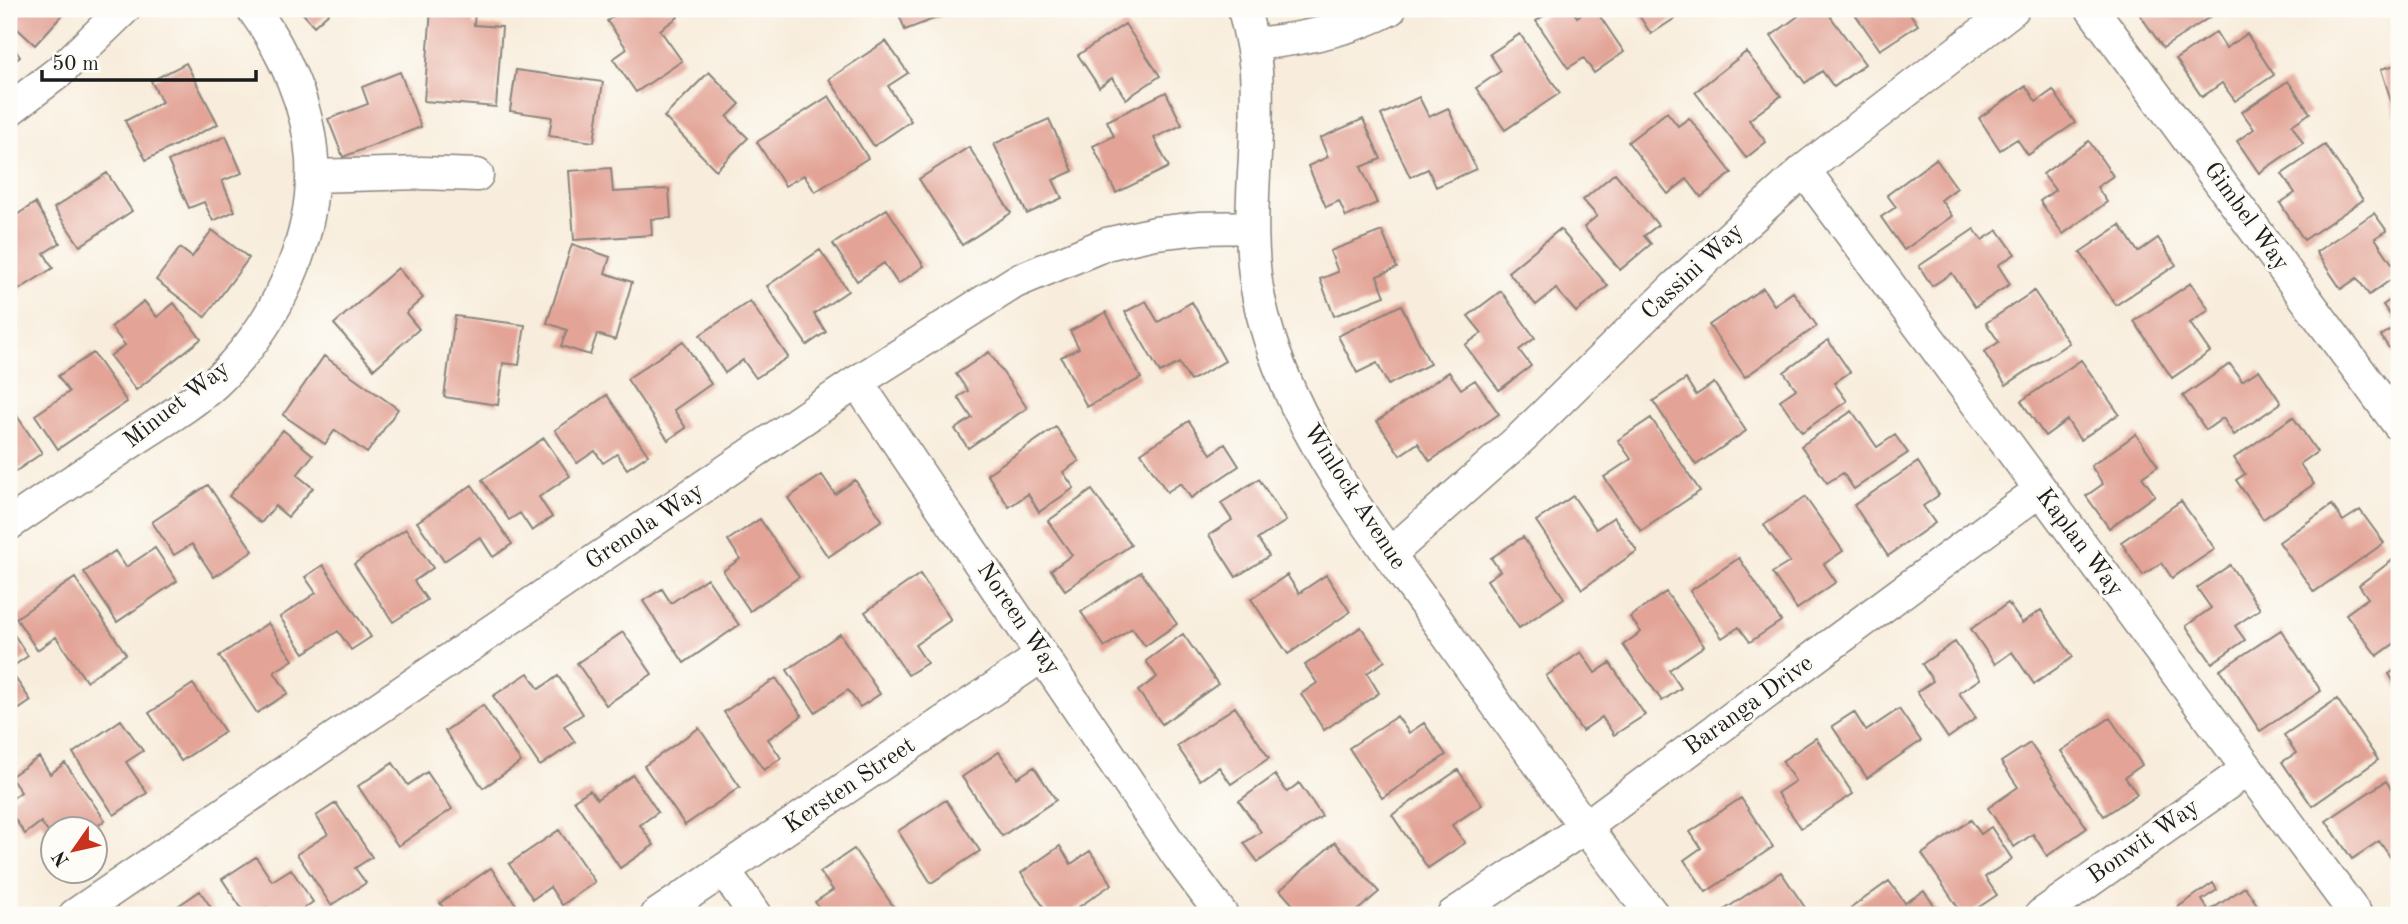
<svg xmlns="http://www.w3.org/2000/svg" width="2408" height="924" viewBox="0 0 2408 924" font-family="'Old Standard TT',serif">
  <rect width="100%" height="100%" fill="#fdfcf7"/>
  <filter id="ink" filterUnits="userSpaceOnUse"><feTurbulence type="fractalNoise" baseFrequency=".0143" numOctaves="2"/><feDisplacementMap in="SourceGraphic" scale="14" xChannelSelector="R" yChannelSelector="G"/><feConvolveMatrix kernelMatrix="1 2 1 2 8 2 1 2 1" color-interpolation-filters="sRGB"/></filter>
  <filter id="wash" filterUnits="userSpaceOnUse"><feTurbulence type="fractalNoise" baseFrequency=".00686" numOctaves="4" result="noise"/><feDisplacementMap in="SourceGraphic" scale="28" xChannelSelector="R" yChannelSelector="G"/><feGaussianBlur stdDeviation="1.57" result="paint"/><feColorMatrix in="noise" values="0 0 0 0 0 0 0 0 0 0 0 0 0 0 0 0 0 1.4 0 .05"/><feComposite in="paint" operator="in"/></filter>
  <g filter="url(#wash)">
    <rect width="100%" height="100%" fill="#f8eddc"/>
    <g id="blocks">
      <path fill="#e3a497" d="M17,9H68L35,45L9,21V17Z
        M299,9H333L314,26Z
        M431,9H475L474,25L502,27L496,107L424,101Z
        M624,9H672L678,17L660,30L682,61L636,92L613,59L627,49L607,21Z
        M897,9H945L947,14L905,30Z
        M1554,9H1572L1577,17L1589,9H1595L1624,52L1594,73L1584,58L1568,68L1536,21Z
        M1635,9H1689L1651,34Z
        M1808,9H1825L1865,64L1834,87L1822,71L1805,83L1771,36Z
        M1863,9H1907L1918,25L1880,50L1855,14Z
        M2143,9H2222L2163,48L2138,12Z
        M1125,24L1160,76L1126,99L1112,78L1099,87L1078,55Z
        M2216,32L2226,48L2247,34L2274,75L2235,101L2222,83L2202,97L2176,59Z
        M1520,34L1560,93L1505,130L1476,88L1501,71L1490,54Z
        M9,41L20,57L9,65Z
        M886,41L908,73L888,86L911,121L874,146L829,79Z
        M1746,52L1781,96L1749,120L1766,142L1746,158L1695,92Z
        M186,63L218,124L146,160L125,121L162,102L151,81Z
        M2399,64V126L2381,69Z
        M516,70L603,82L594,142L549,136L552,117L510,111Z
        M400,72L421,127L343,157L328,119L368,104L362,87Z
        M709,72L740,104L727,117L748,138L716,170L664,117Z
        M2288,81L2310,113L2292,125L2303,143L2259,173L2237,141L2254,129L2242,112Z
        M2026,86L2036,102L2053,90L2075,123L2028,155L2017,139L2000,150L1979,118Z
        M1166,92L1182,125L1154,138L1169,167L1116,193L1093,146L1114,136L1107,121Z
        M829,96L868,158L815,192L804,175L785,186L757,142Z
        M1419,97L1429,117L1448,108L1476,169L1436,187L1428,169L1410,177L1381,115Z
        M1667,112L1678,126L1689,118L1732,173L1701,197L1687,179L1668,194L1628,142Z
        M1049,119L1073,171L1053,180L1062,198L1027,214L994,144Z
        M1363,119L1381,159L1361,167L1377,203L1346,217L1339,201L1326,207L1308,166L1328,157L1320,138Z
        M226,136L242,173L222,181L235,211L213,221L204,202L189,208L168,161Z
        M2089,141L2113,176L2097,187L2107,202L2063,234L2040,201L2055,190L2043,174Z
        M2325,145L2363,200L2304,240L2280,203L2295,193L2282,174Z
        M969,147L1011,213L962,245L919,179Z
        M1936,159L1957,188L1941,200L1952,216L1904,250L1881,217L1896,207L1887,195Z
        M611,168L613,192L669,189L671,218L651,219L652,235L574,240L569,171Z
        M107,173L132,211L80,246L54,208Z
        M1615,173L1658,225L1644,236L1651,244L1620,270L1584,227L1597,216L1583,200Z
        M35,203L60,243L44,253L53,268L9,296V243L12,241L9,235V220Z
        M887,209L924,266L898,284L884,263L857,281L833,244Z
        M2374,213L2387,231L2375,238L2399,274L2369,295L2357,278L2341,289L2316,252Z
        M2120,225L2138,252L2158,238L2176,265L2116,305L2080,252Z
        M1560,229L1608,286L1576,312L1556,289L1536,305L1508,272Z
        M1974,229L1982,240L1998,230L2015,254L1998,265L2010,284L1975,307L1952,273L1932,286L1919,266Z
        M212,230L249,258L205,317L156,280L180,248L192,257Z
        M1382,231L1397,268L1377,276L1385,296L1334,316L1320,279L1338,272L1330,251Z
        M572,244L610,257L605,273L632,282L615,340L597,334L590,355L561,346L567,330L547,323Z
        M820,250L848,291L814,314L826,332L807,345L767,286Z
        M398,268L423,298L406,313L419,329L374,369L334,324Z
        M2191,283L2209,310L2190,323L2210,352L2172,378L2134,321Z
        M1763,288L1774,305L1793,292L1817,326L1745,377L1709,325Z
        M1501,291L1535,338L1519,350L1531,366L1499,390L1465,345L1482,333L1468,316Z
        M2034,291L2069,343L2006,385L1984,352L1999,342L1986,323Z
        M2399,294V363L2381,336L2397,325L2383,305Z
        M144,301L157,317L174,303L201,339L136,390L110,356L125,345L111,327Z
        M750,301L788,357L756,378L743,360L725,373L700,335Z
        M1146,301L1158,322L1192,302L1225,361L1190,381L1179,363L1160,373L1125,312Z
        M1401,305L1430,364L1388,385L1377,363L1357,373L1338,336Z
        M1106,312L1141,378L1087,407L1061,357L1079,348L1070,331Z
        M455,316L525,325L519,365L503,363L498,405L444,397Z
        M1828,340L1850,372L1834,383L1847,401L1802,432L1780,400L1796,389L1784,372Z
        M683,341L711,384L674,410L686,428L668,440L627,379Z
        M989,352L1027,408L968,448L955,429L972,418L958,397L968,391L956,374Z
        M93,353L127,402L58,449L35,415L69,392L58,376Z
        M324,356L398,409L367,453L335,430L325,444L283,415Z
        M2081,360L2119,414L2080,440L2067,420L2045,436L2021,401Z
        M2230,364L2242,381L2259,370L2281,403L2234,435L2223,418L2206,430L2183,396Z
        M1449,372L1461,389L1475,380L1499,414L1430,461L1418,443L1400,455L1377,421Z
        M1686,379L1696,395L1714,383L1746,431L1696,465L1653,401Z
        M607,395L648,455L627,469L617,454L603,463L595,451L577,463L555,430Z
        M9,404L42,453L9,476Z
        M1852,411L1877,447L1895,435L1908,453L1854,489L1843,473L1827,483L1801,446Z
        M2293,417L2317,452L2300,464L2314,484L2263,519L2236,480L2245,474L2234,458Z
        M1651,418L1700,491L1641,531L1604,477L1631,459L1618,440Z
        M1189,421L1211,454L1225,444L1239,466L1191,498L1181,483L1167,492L1141,453Z
        M1056,427L1079,461L1063,472L1074,488L1039,512L1028,494L1009,507L987,474Z
        M283,430L313,455L297,475L313,488L288,517L275,506L261,523L229,496Z
        M2136,434L2158,466L2142,477L2155,495L2109,528L2086,496L2103,484L2091,466Z
        M544,438L570,476L539,497L552,517L532,531L520,513L509,520L482,480Z
        M1918,462L1939,495L1923,506L1935,523L1888,556L1854,505Z
        M822,475L835,494L855,480L882,520L828,557L788,498Z
        M1259,479L1286,521L1258,539L1269,556L1236,577L1209,535L1232,520L1221,503Z
        M208,485L253,551L214,577L192,544L174,555L152,522Z
        M472,485L512,544L493,557L480,537L444,561L417,522Z
        M1092,490L1131,545L1065,590L1051,570L1072,555L1048,521Z
        M1573,496L1596,529L1614,517L1637,551L1582,589L1536,521Z
        M1805,497L1843,551L1824,564L1836,582L1797,609L1772,573L1790,562L1764,525Z
        M2181,501L2215,549L2172,578L2162,563L2143,575L2121,542Z
        M2332,505L2343,521L2360,510L2384,543L2314,592L2279,542Z
        M760,519L799,577L750,611L723,571L740,559L728,540Z
        M406,529L433,568L414,581L427,600L393,622L354,564Z
        M1523,537L1564,598L1519,628L1487,580L1500,571L1491,558Z
        M155,548L177,581L117,622L84,572L115,551L126,567Z
        M1739,558L1781,621L1750,642L1739,627L1722,638L1690,591Z
        M2394,559L2399,567V601L2397,603L2399,606V640L2377,656L2346,614L2368,598L2359,585Z
        M323,565L371,637L351,650L338,631L304,653L280,617L316,593L305,577Z
        M2230,565L2260,609L2235,626L2245,640L2212,663L2186,626L2211,608L2197,588Z
        M1141,572L1177,624L1145,646L1132,628L1105,647L1081,612Z
        M920,574L951,620L915,645L927,663L908,675L865,612Z
        M1287,575L1299,593L1326,575L1350,612L1288,654L1251,599Z
        M75,578L126,654L86,681L56,637L37,650L16,618Z
        M707,578L739,625L684,663L643,601L662,589L671,603Z
        M1666,592L1704,646L1669,670L1681,688L1662,701L1623,645L1641,632L1630,617Z
        M2008,603L2022,623L2041,610L2073,657L2034,684L2012,652L1995,664L1971,629Z
        M268,623L293,660L274,672L288,693L257,713L219,656Z
        M9,627L28,656L9,669L31,701L9,716Z
        M1361,627L1385,661L1367,673L1379,693L1324,730L1301,694L1317,683L1305,665Z
        M2281,630L2321,691L2260,731L2220,670Z
        M623,632L652,674L606,705L577,663Z
        M840,634L880,694L860,707L848,690L815,712L787,670Z
        M1183,634L1218,684L1162,724L1138,691L1157,677L1146,661Z
        M1955,642L1980,679L1959,693L1976,718L1948,738L1917,692L1933,681L1922,664Z
        M1581,652L1595,673L1610,663L1645,715L1614,735L1602,717L1582,731L1546,676Z
        M2399,667V690L2389,674Z
        M528,673L539,689L558,676L583,714L564,726L575,742L540,766L493,696Z
        M776,678L802,716L768,739L781,758L764,770L724,712Z
        M193,684L225,732L181,761L149,713Z
        M2337,699L2378,760L2312,806L2282,762L2296,753L2284,735Z
        M483,705L521,762L483,788L445,731Z
        M1235,707L1269,758L1231,784L1219,767L1200,780L1177,746Z
        M1899,709L1921,741L1867,778L1832,726L1854,712L1866,731Z
        M1397,716L1409,733L1424,723L1446,755L1382,798L1349,748Z
        M2110,718L2142,765L2125,777L2137,794L2104,816L2061,751Z
        M121,720L143,751L126,762L147,793L114,815L73,753Z
        M699,728L740,787L685,825L644,766Z
        M1816,738L1853,794L1801,828L1777,793L1795,781L1782,761Z
        M2030,743L2087,828L2047,856L2033,834L2014,847L1988,808L2018,787L2001,762Z
        M999,752L1017,778L1034,767L1056,800L1002,836L962,777Z
        M39,757L50,774L65,763L105,820L92,830H52V838L41,822L25,834L9,810V801L21,792L10,777Z
        M393,763L408,785L427,772L452,809L398,846L358,786Z
        M1458,770L1482,805L1452,825L1465,843L1428,868L1392,815Z
        M633,775L658,812L640,825L654,845L620,868L574,800L590,790L597,799Z
        M1275,775L1287,792L1299,783L1322,816L1258,862L1244,843L1261,832L1239,801Z
        M2386,781L2399,800V853L2391,858L2379,841L2352,859L2326,821Z
        M1741,798L1773,847L1706,892L1684,860L1701,848L1690,832Z
        M946,800L980,851L931,883L898,831Z
        M336,803L372,857L355,868L366,883L331,905L297,854L328,834L316,816Z
        M1971,820L1981,834L1991,827L2012,859L1985,877L1997,895L1967,915H1963L1922,854Z
        M559,830L595,882L562,905L550,887L533,899L509,864Z
        M1335,842L1379,892L1352,915H1333L1327,908L1318,915H1302L1280,890Z
        M1060,846L1071,864L1090,851L1112,884L1067,915H1049L1021,873Z
        M854,849L899,915H824L815,902L833,890L820,872Z
        M256,857L272,881L291,869L313,902L294,915H271L266,908L256,915H246L222,879Z
        M491,868L517,906L504,915H448L440,903Z
        M1781,872L1810,915H1723L1721,912Z
        M1889,881L1905,903L1924,891L1941,915H1855L1851,908Z
        M2213,883L2217,890L2202,900L2209,911L2245,887L2264,915H2184L2178,907Z
        M200,891L216,915H180L175,908Z"/>
    </g>
  </g>
  <g filter="url(#ink)">
    <use href="#blocks" fill-opacity="0" stroke="#8a847c" stroke-width="2"/>
    <g fill="none" stroke-linecap="round" stroke-linejoin="round">
      <defs>
        <path id="minor" d="M1244,9C1249,29 1254,50 1256,71C1261,147 1243,224 1259,299C1286,425 1370,526 1443,629C1512,726 1579,822 1653,915
          M2092,9L2399,425
          M1252,44C1298,40 1348,31 1390,9
          M9,110L60,71L124,9
          M1804,170L2356,915
          M312,176L422,173L477,175
          M857,382L1178,856L1222,915
          M9,524C51,495 94,467 137,438C163,421 192,404 215,383C274,328 316,242 312,160C309,107 284,51 253,9
          M1390,554L1522,437L1675,287L1804,170L2013,9
          M724,870L755,915
          M75,915L857,382L1015,282L1106,244L1155,233L1200,228L1252,227
          M657,915L1042,656
          M1453,915L1584,828L2040,490
          M2041,915L2248,769"/>
      </defs>
      <use href="#minor" stroke="#8a847c" stroke-width="35"/>
      <use href="#minor" stroke="#fff" stroke-width="32"/>
    </g>
  </g>
  <g text-anchor="middle" dominant-baseline="central" stroke-width="6" stroke-linejoin="round" paint-order="stroke">
    <g font-size="24" fill="#1c1c1c" stroke="#fdfcf7">
      <text transform="translate(2246 217) rotate(54)">Gimbel Way</text>
      <text transform="translate(1693 272) rotate(-43)">Cassini Way</text>
      <text transform="translate(177 405) rotate(-38)">Minuet Way</text>
      <text transform="translate(1354 497) rotate(57)">Winlock Avenue</text>
      <text transform="translate(645 527) rotate(-34)">Grenola Way</text>
      <text transform="translate(2079 543) rotate(53)">Kaplan Way</text>
      <text transform="translate(1018 619) rotate(56)">Noreen Way</text>
      <text transform="translate(1749 706) rotate(-36)">Baranga Drive</text>
      <text transform="translate(850 786) rotate(-34)">Kersten Street</text>
      <text transform="translate(2144 842) rotate(-35)">Bonwit Way</text>
    </g>
  </g>
  <rect width="2408" height="924" fill="none" stroke="#fdfcf7" stroke-width="35"/>
  <g transform="translate(74 850) rotate(236)"><circle r="33" fill="#fdfcf7" stroke="#a3a29f" stroke-width="2"/>
  <path d="M0-5L12 26L0 18L-12 26Z" fill="#c8321e"/>
  <text y="-10" font-size="19" font-weight="bold" text-anchor="middle" fill="#1c1c1c">N</text>
  </g>
  <path d="M42 70v10h214v-10" fill="none" stroke="#1c1c1c" stroke-width="3.5"/>
  <text x="52" y="70" font-size="21" fill="#1c1c1c" stroke="#fdfcf7" stroke-width="5" paint-order="stroke">50 m</text>
</svg>
